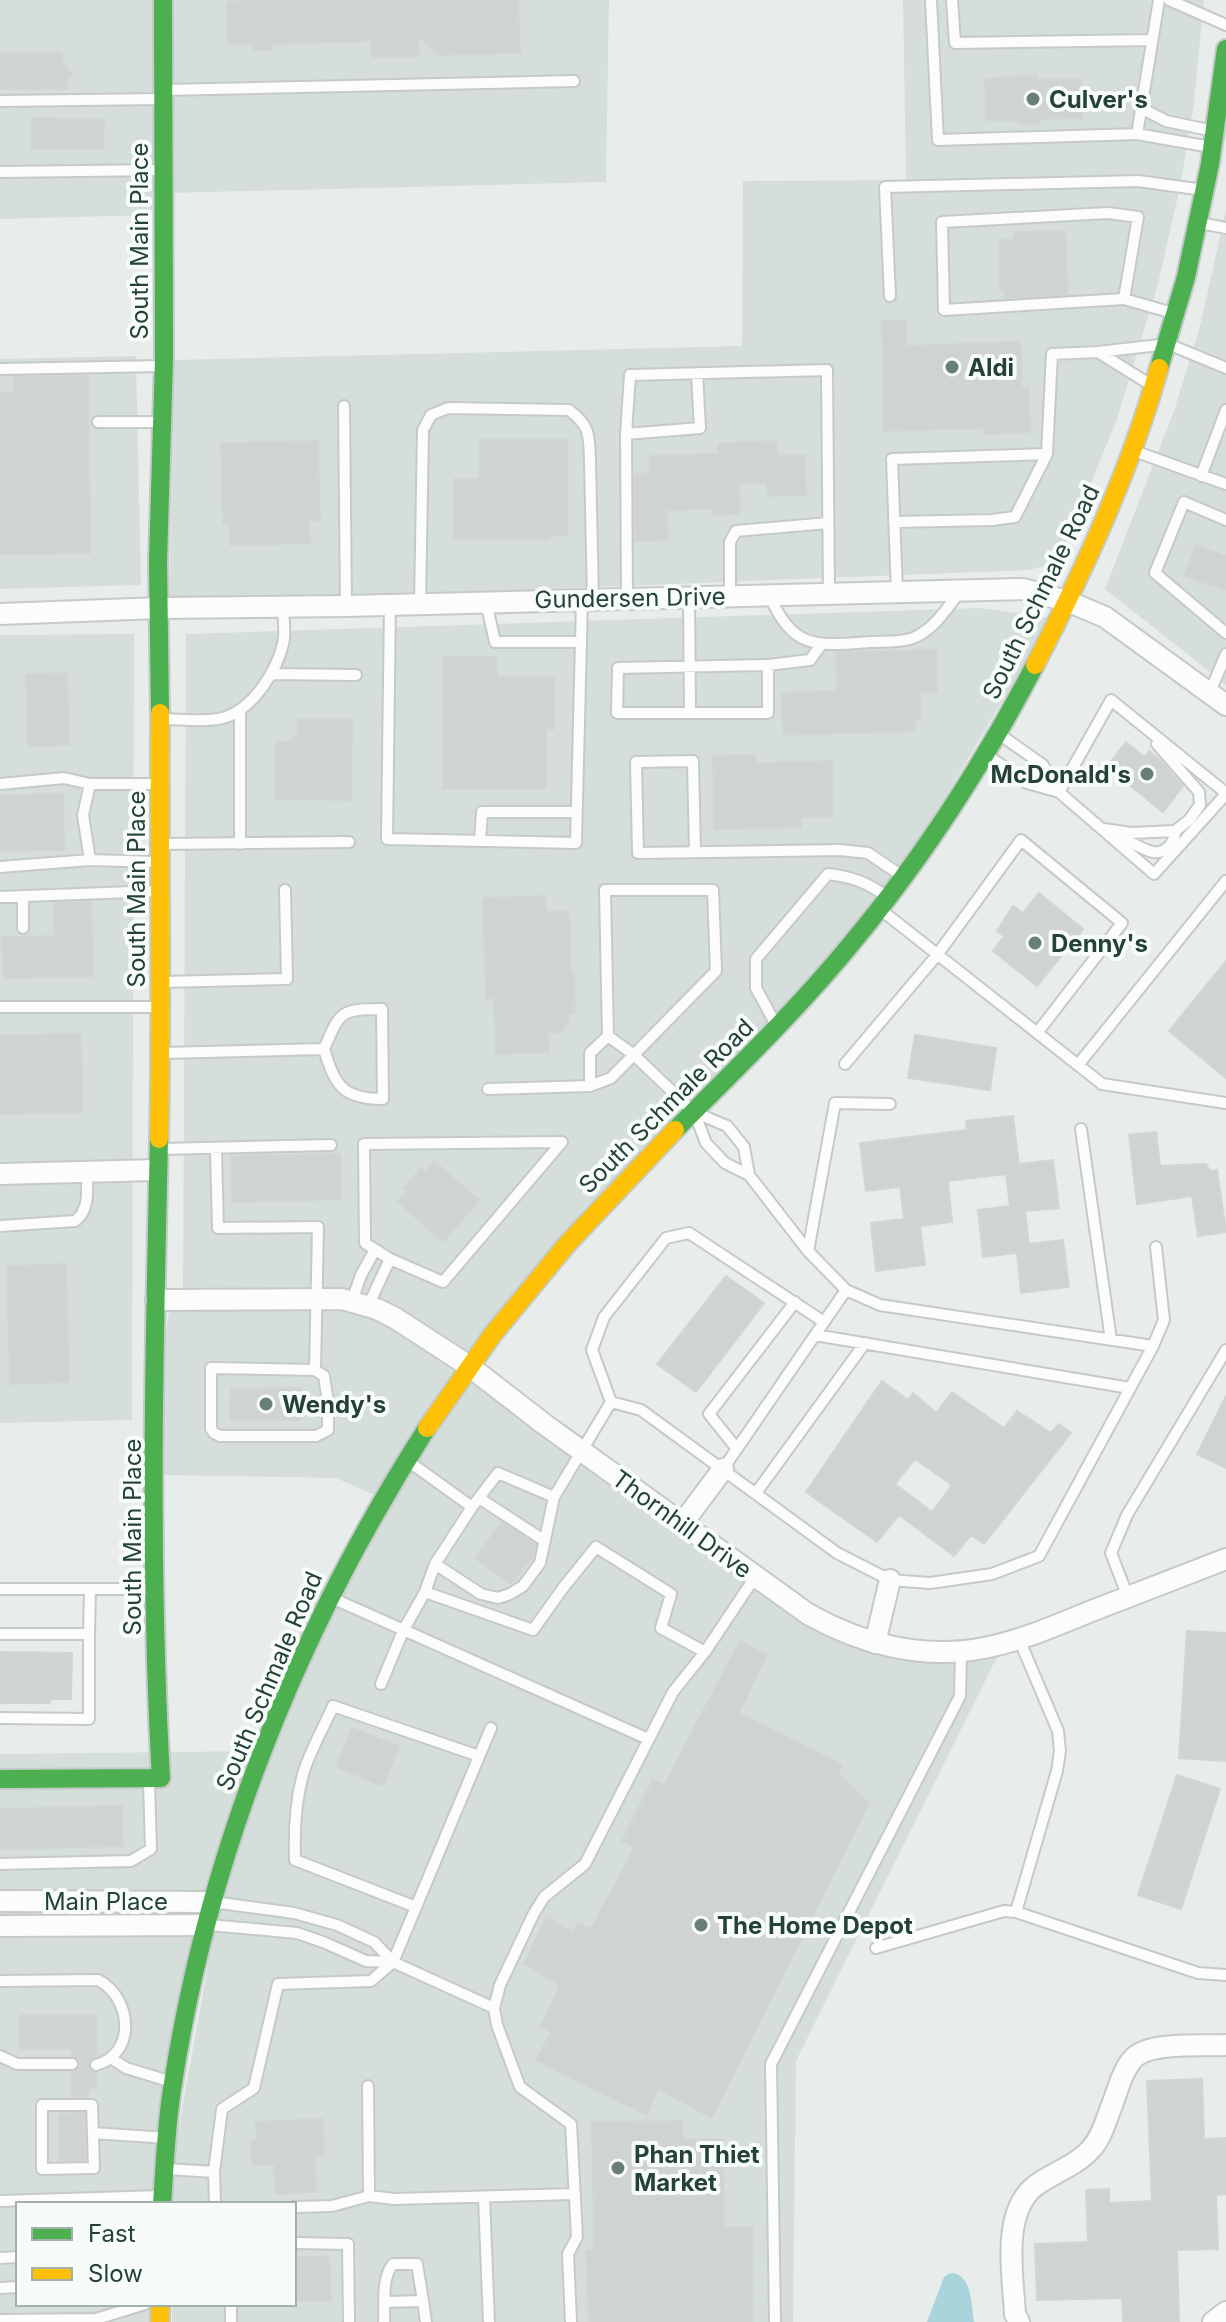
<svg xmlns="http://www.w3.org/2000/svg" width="1226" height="2322" viewBox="0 0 1226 2322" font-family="Inter,sans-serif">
  <rect width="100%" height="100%" fill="#e8edeb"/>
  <path fill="#d6dedb" d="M0,0H155L152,215L0,219Z
    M171,0H609L606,182L170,193Z
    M903,0H1204L1194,103L1180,187L1158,284L1117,419L1063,552L1045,566L1029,570L169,604L174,360L742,346L743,181L906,180Z
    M1226,210V685L1105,589L1174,411L1200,326Z
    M136,356L141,585L0,589V359Z
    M980,608L1051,618L881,906L464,1360L379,1306L183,1292L186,634Z
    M134,634L132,1420L0,1423V635Z
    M323,1303L379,1317L456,1369L379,1497L336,1478L162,1475L165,1341L170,1305Z
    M466,1374L870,1647L1001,1649L796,2061L793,2322H172V2304H294V2204H172V2165L218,1909L272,1745L337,1597Z
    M257,1751L201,1914L160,2204H18V2304H155L154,2322H0V1754Z"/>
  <path fill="#a9d4db" d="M950,2273C972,2273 971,2303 974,2322H927L944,2277Z"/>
  <path fill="#cfd4d2" stroke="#d1d6d4" stroke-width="2" fill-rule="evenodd" d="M262,0H518L520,53L439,55L418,36L419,56L372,57L371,41L272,44V50H254V44H228L227,2Z
    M0,53H62V63L73,75L67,80V89H0Z
    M1037,75V80L1081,79L1082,118L1039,119V124H1018V120H986L985,79Z
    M32,118L104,120L103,149H32Z
    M1065,231L1068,294L1005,298V289H1000L999,240H1013L1014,232Z
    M882,321H906V346L1021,342L1022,388H1029L1030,432L984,434V428L884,431Z
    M88,375L90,553L1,554L0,393H14V377Z
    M480,440H567V535H550V539H454V479H480Z
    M318,441L320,521H309L310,543L230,545L229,523H223L221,443Z
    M777,441V456L805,455L806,495L767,496V483H739L740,514L713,515V509L667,510L668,540L635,541L634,474L650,473V456L718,454V443Z
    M1196,545L1226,556V590L1184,576Z
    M936,650L937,692H920L921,719H915V731L783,735L782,693L837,691L836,652Z
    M443,657H497V677H554V729H546V789H443Z
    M67,673L69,745L28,746L26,674Z
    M298,719L352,720L351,800L276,799V742H290L298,733Z
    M1126,742L1144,757L1149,751L1161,761L1183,786L1163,812L1107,767Z
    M756,755V763L832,761L833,817H801V827L714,829L713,756Z
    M63,794L64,850L0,851V795Z
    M1039,893L1083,929L1037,986L993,951L1004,936L997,931L1013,906L1023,913Z
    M545,896L546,912L569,911L571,975H574L575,1013L568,1014V1023L560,1033H548L549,1052L496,1054L494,998H486L483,898Z
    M91,902L93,976L3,978L2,937L55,936L54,903Z
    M1226,961V1078L1169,1031Z
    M81,1034L82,1112L0,1114V1035Z
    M915,1035L996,1048L990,1090L908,1078Z
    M1013,1116L1019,1164L1053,1160L1059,1208L1025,1211L1029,1244L1063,1240L1069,1287L1021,1293L1017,1253L983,1257L978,1210L1010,1206L1006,1174L948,1181L952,1222L920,1226L925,1265L876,1271L871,1223L904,1219L900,1187L866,1191L860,1143L967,1130L966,1121Z
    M1156,1132L1160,1166L1206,1164L1210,1171L1217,1170L1226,1232L1198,1236L1192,1196L1137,1204L1129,1135Z
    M340,1154L341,1199L232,1202L231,1156Z
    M434,1161L479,1200L443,1242L398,1202L407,1192L403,1189L421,1168L425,1172Z
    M66,1264L69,1382L10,1384L7,1266Z
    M726,1276L764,1303L696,1392L657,1364Z
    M882,1381L908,1400L913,1393L936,1413L952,1392L1004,1428L1017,1411L1051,1433L1059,1424L1071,1433L984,1544L971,1535L954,1556L899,1515L877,1542L806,1492ZM915,1459L952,1485L932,1512L895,1484Z
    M301,1388V1420H230L231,1389Z
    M1226,1396V1468L1197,1454Z
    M502,1522L536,1545L533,1557L511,1584L475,1558Z
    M1187,1631L1226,1633V1761L1179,1758Z
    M740,1641L767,1655L739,1713L842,1765L838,1773L869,1804L712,2118L658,2089L647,2115L536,2060L551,2032L540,2027L560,1985L524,1964L546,1917L573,1932L578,1922L591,1929L635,1847L622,1841L653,1779L664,1785Z
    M0,1652L72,1653L71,1699H50V1703H0Z
    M352,1728L399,1746L383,1786L336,1767Z
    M1177,1775L1220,1789L1181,1909L1138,1895Z
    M122,1806L123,1846L0,1849V1809Z
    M20,2015H96V2056L90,2060L88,2065L91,2071L96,2073L97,2088H88V2097H72V2072L78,2069L80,2063L77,2058L72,2056V2048L20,2049Z
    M1202,2079L1204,2139L1226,2138V2194L1216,2195L1218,2249L1177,2250L1179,2322H1123L1122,2298L1037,2300L1035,2244L1088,2242L1086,2190L1109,2189V2203L1152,2201L1147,2081Z
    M72,2113H84L86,2160L59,2161V2114Z
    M323,2119L324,2156H315L316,2192L275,2194L274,2164L252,2165L251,2141H257L256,2122Z
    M682,2121L683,2139L723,2140L724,2227H752L753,2322H589L586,2250H594L592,2122Z
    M294,2257H329L331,2301H294Z"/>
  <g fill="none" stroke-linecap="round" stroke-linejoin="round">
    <defs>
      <path id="lane" d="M931,0L938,140L1137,134L1211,147
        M952,0L955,43L1152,40
        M1169,0L1226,25
        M165,90L574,81
        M0,101L161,99
        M1141,108L1166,121L1214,131
        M1137,134L1159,0
        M0,172L162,170
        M1200,223L1226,228
        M890,296L885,187L1138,181L1204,190
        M1124,299L1138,217L1108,213L942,222L944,310L1124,299L1173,313
        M1098,352L1151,385
        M0,369L162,366
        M344,406L346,606
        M98,422H160
        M626,434L700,428L697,373
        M1134,451L1226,484
        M1201,476L1226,410
        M1226,520L1184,502L1155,573L1226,633
        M894,522L992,520L1015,517L1047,454L1052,354L1098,352L1168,344L1226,368
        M897,592L892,459L1047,454
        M769,595C794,650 815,646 870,642C883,641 901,643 913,638C935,629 947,608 961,590
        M730,596V542L736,531L828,523
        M689,597L690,713
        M627,599L626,434L630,375L827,370L829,594
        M486,602L495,642H581
        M390,604L387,839L576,843L582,600
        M420,604L423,430L431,415L448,408L569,410C590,426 589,434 590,460L593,600
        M768,665V713H617L618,668L768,665L810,660L821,645
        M271,674L356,675
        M1210,692L1226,654
        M162,719C182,719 207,723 226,717C254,707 276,672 283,644C286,633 283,618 283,606
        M999,734L1043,765L1059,792L1154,874L1226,794
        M987,755L1027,783L1059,792
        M0,784L64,778L90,784H157
        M90,784L83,815L90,860
        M1059,792L1111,700L1226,793
        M1104,829L1131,833L1175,831L1189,820L1200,805L1199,792L1157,744
        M1115,834C1123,838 1145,851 1153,852C1166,854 1175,842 1175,831
        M480,841L482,812H577
        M163,844L349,842
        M240,844V710
        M695,852L693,761L636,762L638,853L840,850L868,853L902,876
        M0,867L90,860L158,862
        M23,896V928
        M0,897L158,891
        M881,910L1078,1065L1226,881
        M162,982L287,979L285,890
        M0,1007H157
        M776,1025L756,988V959L828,874C852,877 867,882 887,897
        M608,1036L634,1055L694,1112L727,1126L744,1147L749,1175
        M163,1053L324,1049C340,1012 340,1009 382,1009L383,1099C343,1099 335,1086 324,1049
        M845,1064L937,955L1021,840L1122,923L1037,1033
        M1078,1065L1102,1084L1226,1103
        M488,1089L590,1086L611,1078L716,971L713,890H605L608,1036L590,1053V1086
        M695,1114L706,1143L725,1163L749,1175L808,1251L846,1290L880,1305L1153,1346
        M1081,1129L1111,1340
        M562,1142L443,1282L390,1259L365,1243L364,1144Z
        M161,1149L331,1145
        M216,1149L218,1228L318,1227L315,1370L324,1376L328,1402V1430L316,1436H220L214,1433L211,1429V1368L315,1370
        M0,1226L75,1221C90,1210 87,1190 87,1172
        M808,1251L835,1103L890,1104
        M352,1301L361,1275L375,1250
        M368,1306L390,1259
        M815,1335L1130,1388
        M611,1402L641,1410L837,1553L890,1580L930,1583L992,1574L1039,1556L1153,1346L1164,1320L1156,1247
        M737,1449L709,1414L795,1302
        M408,1461L472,1507
        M723,1469L846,1290
        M756,1493L865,1343
        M479,1498L545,1541
        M435,1564L481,1594L498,1598L510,1594L523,1586L540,1563L554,1497L611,1402L592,1350L604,1317L666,1238L689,1233L824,1322
        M0,1589H154
        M425,1592L533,1630L563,1588L596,1547L671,1594L661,1628L705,1652
        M1128,1597L1111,1553L1127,1515L1226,1350
        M332,1598L648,1739
        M0,1634H89V1719L0,1718
        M89,1634L90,1589
        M381,1684L403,1631L425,1592L435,1564L472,1507L498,1473L554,1497
        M0,1864L131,1861L151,1849L149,1781
        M213,1902L294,1913L337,1925L374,1942L393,1962L494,2008
        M416,1907L295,1860C294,1830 295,1800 304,1771C311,1749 324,1727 333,1706L479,1756
        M1016,1912L1198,1973L1226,1975
        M209,1925L297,1933L323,1942L366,1961L393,1962
        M876,1948L1004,1911L1016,1912L1057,1771L1060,1751L1058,1731L1019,1639
        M0,1981L98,1980C132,1997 137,2054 96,2065
        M0,2056L17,2064H72
        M111,2058L126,2068L172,2082
        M368,2086L369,2196
        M42,2105H92L94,2168L42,2169Z
        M93,2133L167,2138
        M167,2169L214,2172
        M484,2197L489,2322
        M0,2201L161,2196
        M215,2204L214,2172L222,2109L254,2088L278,1984L371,1981L393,1962L491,1728
        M294,2207L332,2206L369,2196L394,2199L575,2194
        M294,2243L348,2244L349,2322
        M0,2258L18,2257
        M0,2288L18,2287
        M423,2301L426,2322
        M0,2320L96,2319L145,2304
        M231,2322V2304
        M384,2322C385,2304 381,2279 393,2264H417L423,2301L385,2302
        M571,2322L568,2254L577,2237L571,2124L520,2087L497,2025L494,2008L500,1985L533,1915L544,1897L585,1864L673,1692L705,1652L755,1577
        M775,2322L771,2064L960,1696L961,1652"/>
      <path id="street" d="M0,614L160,608L346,606L1023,589L1067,601L1105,617L1226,705
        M0,1174L157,1170
        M156,1300L342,1299L377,1309L395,1318L469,1366L544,1424L808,1614C861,1644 922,1660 984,1648C1020,1641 1055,1626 1089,1612C1134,1595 1180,1577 1226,1559
        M682,1524L723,1469
        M875,1643L890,1580
        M0,1901L211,1902
        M0,1926L206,1925
        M1019,2322L1015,2314C1013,2276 1001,2213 1035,2186C1052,2173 1076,2166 1091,2149C1102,2137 1106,2120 1112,2105C1118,2090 1123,2067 1136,2056C1154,2042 1203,2046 1226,2045
        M1213,2322L1226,2312"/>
      <path id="fast" d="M1159,368L1186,277L1210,164L1226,49
        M160,713L158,561L164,358L163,0
        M675,1130C735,1070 797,1010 851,944C922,859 984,763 1035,665
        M0,1779L161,1778C149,1566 154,1351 159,1139
        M162,2204C165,2164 166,2123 173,2083C209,1850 300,1626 427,1428"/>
      <path id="slow" d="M1035,665C1084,570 1130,471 1159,368
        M159,1139C162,997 159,855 160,713
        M427,1428L493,1334L568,1243L675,1130
        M160,2304V2322"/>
    </defs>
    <use href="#lane" stroke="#c5cac8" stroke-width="14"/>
    <use href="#street" stroke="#c5cac8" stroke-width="24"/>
    <use href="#fast" stroke="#c3cbc8" stroke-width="22"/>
    <use href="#slow" stroke="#c3cbc8" stroke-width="22"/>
    <use href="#lane" stroke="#fcfcfc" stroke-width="10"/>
    <use href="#street" stroke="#fcfcfc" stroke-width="20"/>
    <use href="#fast" stroke="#4caf50" stroke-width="18"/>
    <use href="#slow" stroke="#ffc107" stroke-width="18"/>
  </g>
  <g fill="#697e78" stroke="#f7fbf9" stroke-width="3">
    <circle cx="1033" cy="99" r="8"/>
    <circle cx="952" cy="367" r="8"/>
    <circle cx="1147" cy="774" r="8"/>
    <circle cx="1035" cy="943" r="8"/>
    <circle cx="266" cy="1404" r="8"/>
    <circle cx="701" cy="1925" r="8"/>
    <circle cx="618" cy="2168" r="8"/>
  </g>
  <g text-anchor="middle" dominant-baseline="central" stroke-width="8" stroke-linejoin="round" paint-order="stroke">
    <g font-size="24" font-weight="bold" fill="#24423a" stroke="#f7fbf9" text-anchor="start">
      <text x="1049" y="99">Culver's</text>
      <text x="968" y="367">Aldi</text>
      <text x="1131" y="774" text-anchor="end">McDonald's</text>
      <text x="1051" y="943">Denny's</text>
      <text x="282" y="1404">Wendy's</text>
      <text x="717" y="1925">The Home Depot</text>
      <text x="634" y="2154">Phan Thiet<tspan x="634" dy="28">Market</tspan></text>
    </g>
    <g font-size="24" fill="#24423a" stroke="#f7fbf9">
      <text transform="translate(139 241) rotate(-90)">South Main Place</text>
      <text transform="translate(1041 592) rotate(-64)">South Schmale Road</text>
      <text transform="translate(630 598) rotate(-1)">Gundersen Drive</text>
      <text transform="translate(136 889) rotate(-90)">South Main Place</text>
      <text transform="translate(666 1106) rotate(-45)">South Schmale Road</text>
      <text transform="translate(682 1524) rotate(36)">Thornhill Drive</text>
      <text transform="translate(132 1537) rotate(-90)">South Main Place</text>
      <text transform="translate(269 1681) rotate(-67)">South Schmale Road</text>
      <text x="106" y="1901">Main Place</text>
    </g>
  </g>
  <rect x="16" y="2202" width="280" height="104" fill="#f7fbf9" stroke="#a3b1ad" stroke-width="2"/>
  <rect x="32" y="2228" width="40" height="12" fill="#4caf50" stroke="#a3b1ad" stroke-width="2"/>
  <text x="88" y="2242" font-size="24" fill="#24423a">Fast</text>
  <rect x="32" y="2268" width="40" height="12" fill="#ffc107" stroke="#a3b1ad" stroke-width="2"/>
  <text x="88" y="2282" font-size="24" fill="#24423a">Slow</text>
</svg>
